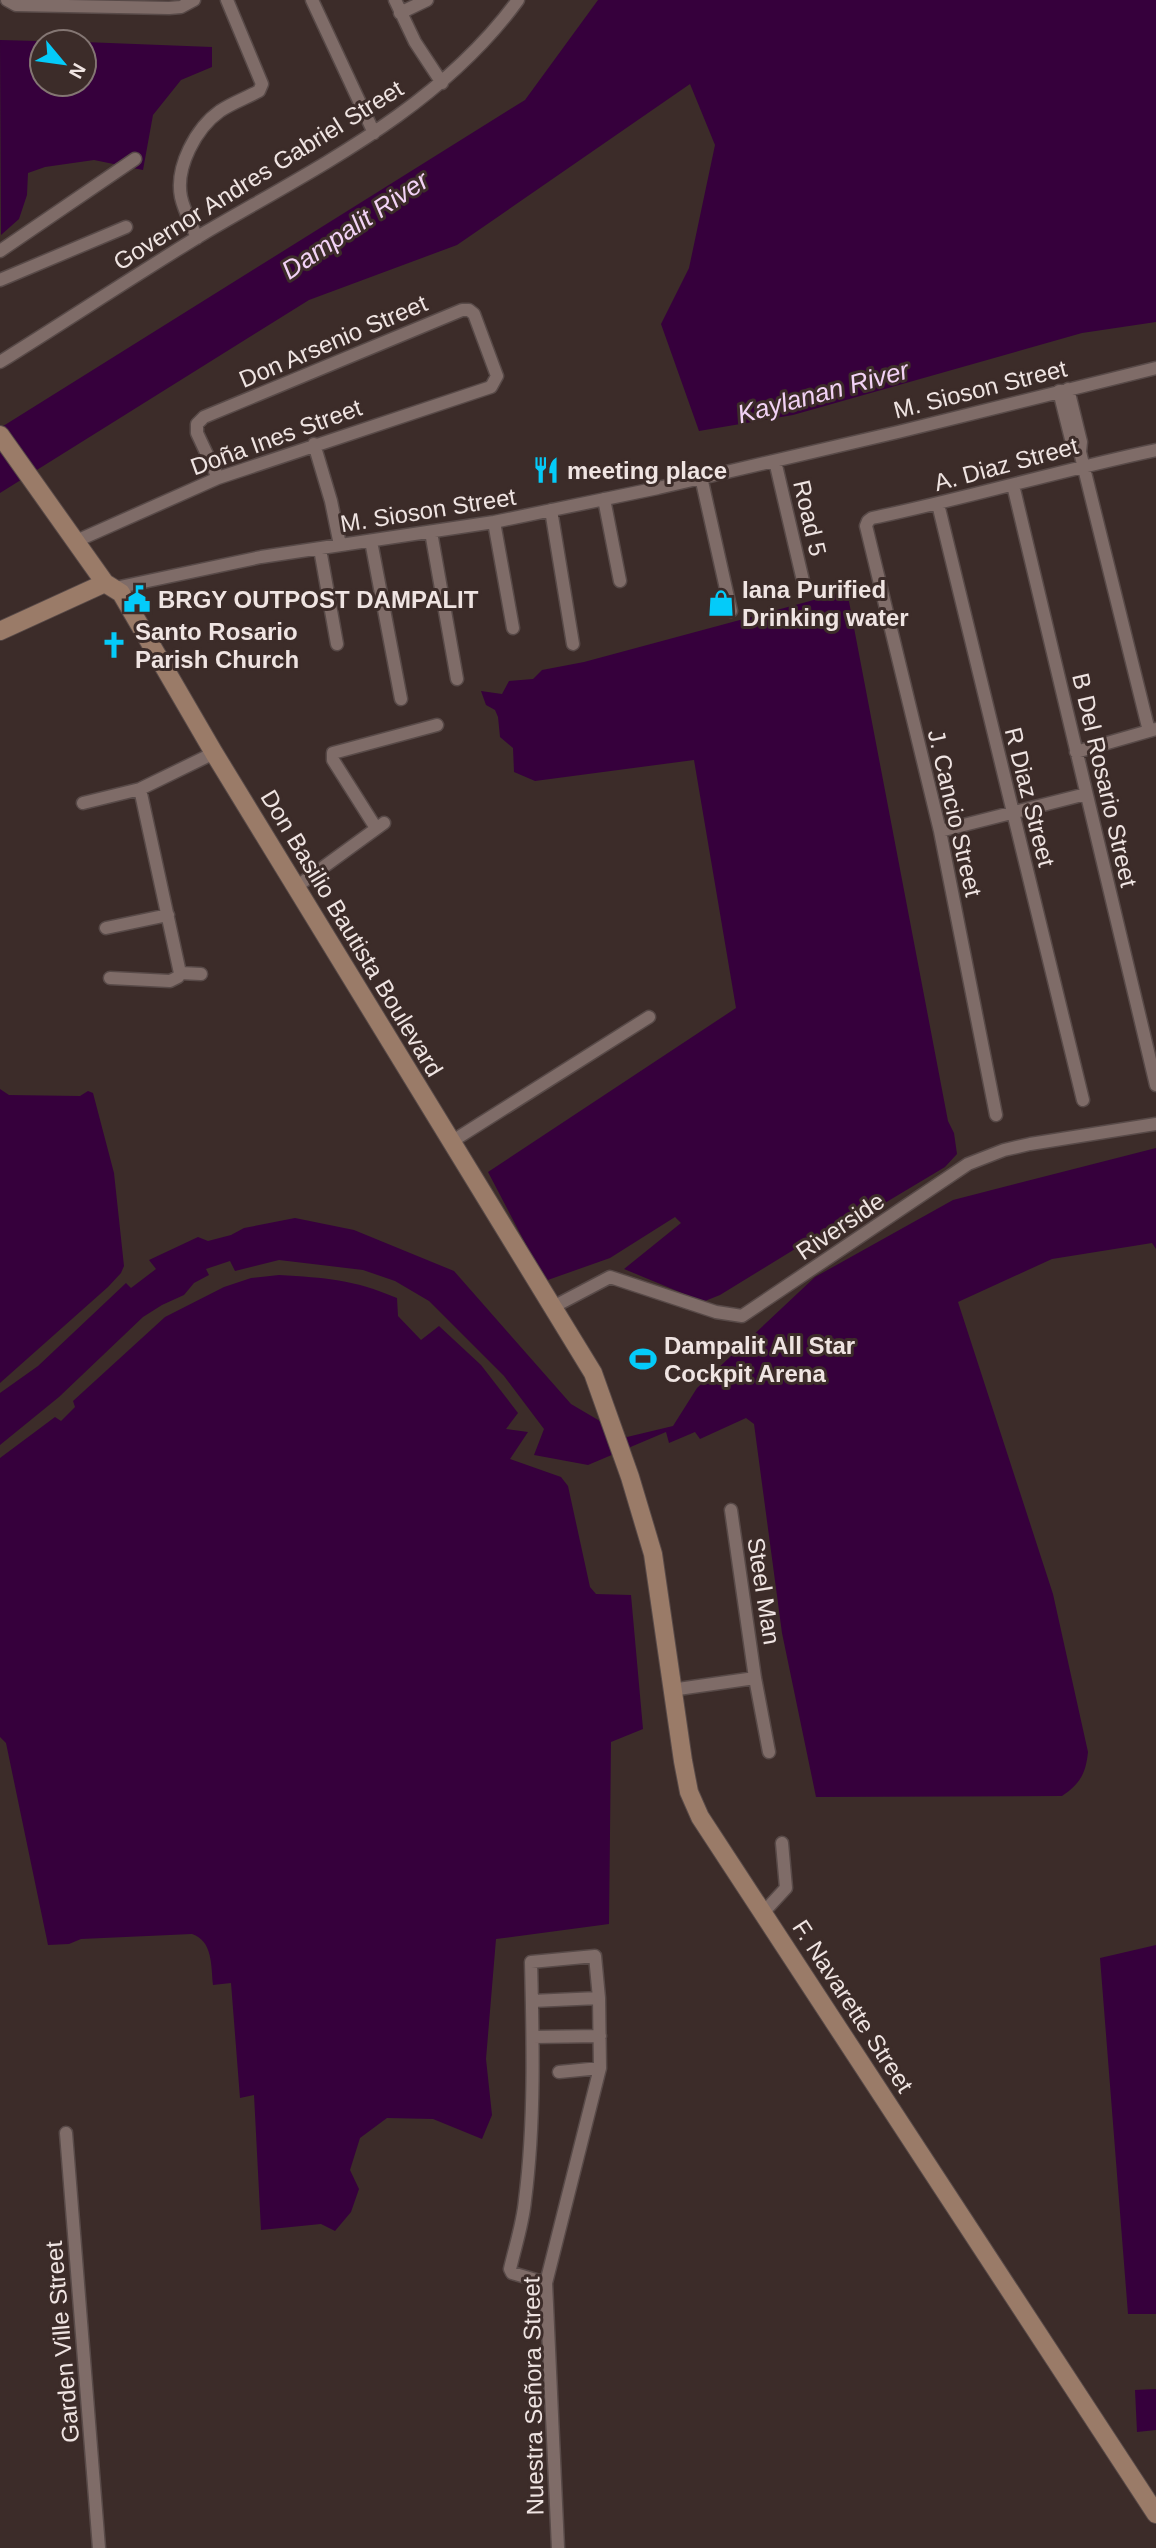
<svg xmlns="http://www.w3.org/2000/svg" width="1156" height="2548" viewBox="0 0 1156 2548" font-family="Arial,sans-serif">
  <rect width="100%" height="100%" fill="#3c2c29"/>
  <path fill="#36003c" d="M598,0H1156V322L1082,333L793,415L699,431L661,324L689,268L715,145L690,84L457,245L309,300L0,493V428L525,100Z
    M0,40L74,42H42V84H84V42L212,47V67L181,80L153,115L143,170L94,160L45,167L28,173L27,195L19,219L1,235Z
    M847,591L948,1121L954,1133L957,1154L945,1167L823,1240L808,1241L720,1295L705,1301L694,1298L624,1269L681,1223L675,1217L610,1258L545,1281L488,1172L736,1008L694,760L535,781L514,772L513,748L500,737L498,717L495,710L486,705L481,691L502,694L509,681L533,679L542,670L584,662Z
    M0,1089L9,1095L80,1096L88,1091L93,1093L114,1173L124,1266L121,1273L108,1287L0,1383Z
    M1156,1148V1249L1152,1243L1052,1259L958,1302L1053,1594L1088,1752C1086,1773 1080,1784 1062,1796L816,1797L782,1633L754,1424L746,1418L700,1439L695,1432L669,1443L666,1432L588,1465L534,1455L544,1429L504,1376L429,1301L395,1281L363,1270L279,1260L235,1271L230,1261L206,1269L209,1275L194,1283L184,1295L162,1305L143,1317L59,1397L0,1445V1393L38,1366L126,1283L131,1288L156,1269L149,1260L198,1237L208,1241L231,1235L244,1228L295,1218L354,1230L454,1271L571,1404L627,1437L673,1426L697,1388L815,1277L953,1200Z
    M279,1275C326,1278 352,1279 397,1298L398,1316L421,1340L439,1326L481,1365L518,1413L506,1429L528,1432L510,1459L561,1477L568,1486L590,1587L596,1594L631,1595L643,1729L611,1742L609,1924L496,1939L486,2059L492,2115L482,2139L433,2119L387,2118L360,2138L350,2170L359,2189L351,2212L335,2231L321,2224L261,2230L254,2095L240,2098L231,1983L213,1985C211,1966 213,1941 192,1934L81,1939L69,1944L48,1945L6,1743L0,1737V1458L55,1417L61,1421L75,1407L73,1401L165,1317L224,1287L251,1278Z
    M1156,1945V2314H1128L1100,1958Z
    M1156,2389V2430L1137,2432L1135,2390Z"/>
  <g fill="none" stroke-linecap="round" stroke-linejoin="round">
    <defs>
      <path id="street" d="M7,0L16,5L169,8L181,7L194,0
        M312,0L374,133
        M395,0L415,42L442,83
        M400,13L427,0
        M197,238C192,225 184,211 181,197C175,167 196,128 220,111C232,103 246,98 259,91L262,84L227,0
        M0,251L135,159
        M0,280L126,227
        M0,362C69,319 137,274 206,232C319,166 439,108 518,0
        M1068,389L1081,442L1080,452L1149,731
        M1059,391L1072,443L1080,452
        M314,444L331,501L340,545
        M775,461L804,585
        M701,477L731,611
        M1013,485L1156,1085
        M604,499L620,581
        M938,504L1083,1100
        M551,510L573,644
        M494,522L513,628
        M431,532L457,679
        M371,541L401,699
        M74,542L218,478L491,387L497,376L474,314L469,310H462L204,417L197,424V433L218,478
        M320,549L337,644
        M115,588L261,557L494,522L658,488L898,432L1156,368
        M1076,752L1156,729
        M83,803L140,789L214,753
        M376,828L333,760V753L437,725
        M940,831L1086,794
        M296,887L384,823
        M106,928L168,915
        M180,973L201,974
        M110,978L170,981L178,977L180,973L140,789
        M996,1115L940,831L866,526L868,521L872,518C968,498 1061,470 1156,450
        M451,1142L649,1017
        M553,1307L610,1277L716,1312L742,1316L968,1164L1004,1150L1030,1144L1156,1124
        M731,1510L755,1678L769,1752
        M671,1690L755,1678
        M762,1914L786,1888L782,1843
        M532,2001L599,1998
        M533,2037L600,2036
        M559,2072L600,2068
        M66,2133L99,2548
        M546,2283L512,2273L510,2269C515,2247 523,2223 525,2200C535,2122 533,2041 531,1962L595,1956L599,1998L600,2068L546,2283L558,2548"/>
      <path id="secondary" d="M0,435L105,583L121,593L214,753L593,1373L630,1477L653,1554L683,1761L689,1792L700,1817L1156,2514
        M0,631L105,583"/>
    </defs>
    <use href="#street" stroke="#584a48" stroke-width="15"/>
    <use href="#secondary" stroke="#584a48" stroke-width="20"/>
    <use href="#street" stroke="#7f6c68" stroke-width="12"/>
    <use href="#secondary" stroke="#9a7b68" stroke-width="18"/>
  </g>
  <defs>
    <symbol id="restaurant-bare" viewBox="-9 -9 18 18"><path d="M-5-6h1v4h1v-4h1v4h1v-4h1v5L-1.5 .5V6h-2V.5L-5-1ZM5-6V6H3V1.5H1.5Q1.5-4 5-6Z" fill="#04cbf9" stroke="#3c2c29" stroke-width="2.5" paint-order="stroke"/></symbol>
    <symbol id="civic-bare" viewBox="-9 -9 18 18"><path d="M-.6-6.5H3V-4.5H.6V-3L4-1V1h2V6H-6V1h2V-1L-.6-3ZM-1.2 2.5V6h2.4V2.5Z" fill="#04cbf9" stroke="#3c2c29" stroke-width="2.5" paint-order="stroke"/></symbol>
    <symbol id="shop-bare" viewBox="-9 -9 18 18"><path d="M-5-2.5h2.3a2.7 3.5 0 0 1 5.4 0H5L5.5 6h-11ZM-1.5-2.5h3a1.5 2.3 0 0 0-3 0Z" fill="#04cbf9" stroke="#3c2c29" stroke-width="2.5" paint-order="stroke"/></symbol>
    <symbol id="church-bare" viewBox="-9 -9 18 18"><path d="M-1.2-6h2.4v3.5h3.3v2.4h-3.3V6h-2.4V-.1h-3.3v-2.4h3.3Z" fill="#04cbf9" stroke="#3c2c29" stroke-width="2.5" paint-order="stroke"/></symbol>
    <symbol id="stadium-bare" viewBox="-9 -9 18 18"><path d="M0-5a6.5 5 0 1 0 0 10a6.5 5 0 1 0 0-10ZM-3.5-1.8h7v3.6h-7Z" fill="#04cbf9" stroke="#3c2c29" stroke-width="2.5" paint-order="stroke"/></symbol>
  </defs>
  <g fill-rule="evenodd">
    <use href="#restaurant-bare" x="527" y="451" width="38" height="38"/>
    <use href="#civic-bare" x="118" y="580" width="38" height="38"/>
    <use href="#shop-bare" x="702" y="584" width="38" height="38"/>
    <use href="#church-bare" x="95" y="626" width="38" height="38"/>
    <use href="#stadium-bare" x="624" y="1340" width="38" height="38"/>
  </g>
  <g text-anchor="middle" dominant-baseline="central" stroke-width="6" stroke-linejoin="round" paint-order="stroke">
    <g font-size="24" fill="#efe4e2" stroke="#3c2c29">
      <text transform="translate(258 175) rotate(-32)">Governor Andres Gabriel Street</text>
      <text transform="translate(333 341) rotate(-23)">Don Arsenio Street</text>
      <text transform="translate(980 389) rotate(-14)">M. Sioson Street</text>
      <text transform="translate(276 437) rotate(-20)">Doña Ines Street</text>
      <text transform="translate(1006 464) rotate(-15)">A. Diaz Street</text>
      <text transform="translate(428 510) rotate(-9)">M. Sioson Street</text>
      <text transform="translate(810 518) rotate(77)">Road 5</text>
      <text transform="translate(1105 780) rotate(77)">B Del Rosario Street</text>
      <text transform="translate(1030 797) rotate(76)">R Diaz Street</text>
      <text transform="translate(955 813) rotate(77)">J. Cancio Street</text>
      <text transform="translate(352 933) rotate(59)">Don Basilio Bautista Boulevard</text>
      <text transform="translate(840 1226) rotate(-34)">Riverside</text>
      <text transform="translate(764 1591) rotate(81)">Steel Man</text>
      <text transform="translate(853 2006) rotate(57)">F. Navarette Street</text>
      <text transform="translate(62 2342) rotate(-95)">Garden Ville Street</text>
      <text transform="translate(533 2396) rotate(-91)">Nuestra Señora Street</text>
    </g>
    <g font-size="24" font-weight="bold" fill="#efe4e2" stroke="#3c2c29" text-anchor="start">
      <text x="567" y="470">meeting place</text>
      <text x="742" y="589">Iana Purified<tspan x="742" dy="28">Drinking water</tspan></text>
      <text x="158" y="599">BRGY OUTPOST DAMPALIT</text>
      <text x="135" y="631">Santo Rosario<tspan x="135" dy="28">Parish Church</tspan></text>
      <text x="664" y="1345">Dampalit All Star<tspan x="664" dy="28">Cockpit Arena</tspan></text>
    </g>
    <g font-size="26" font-style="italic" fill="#f2d2f5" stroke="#3c2c29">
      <text transform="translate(355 225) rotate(-34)">Dampalit River</text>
      <text transform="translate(823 392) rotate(-15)">Kaylanan River</text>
    </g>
  </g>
  <g transform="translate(63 63) rotate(119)"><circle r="33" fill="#3c2c29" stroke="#847673" stroke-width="2"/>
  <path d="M0-5L12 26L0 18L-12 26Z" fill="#04cbf9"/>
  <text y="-10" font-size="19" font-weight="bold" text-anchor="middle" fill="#efe4e2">N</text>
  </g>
</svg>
